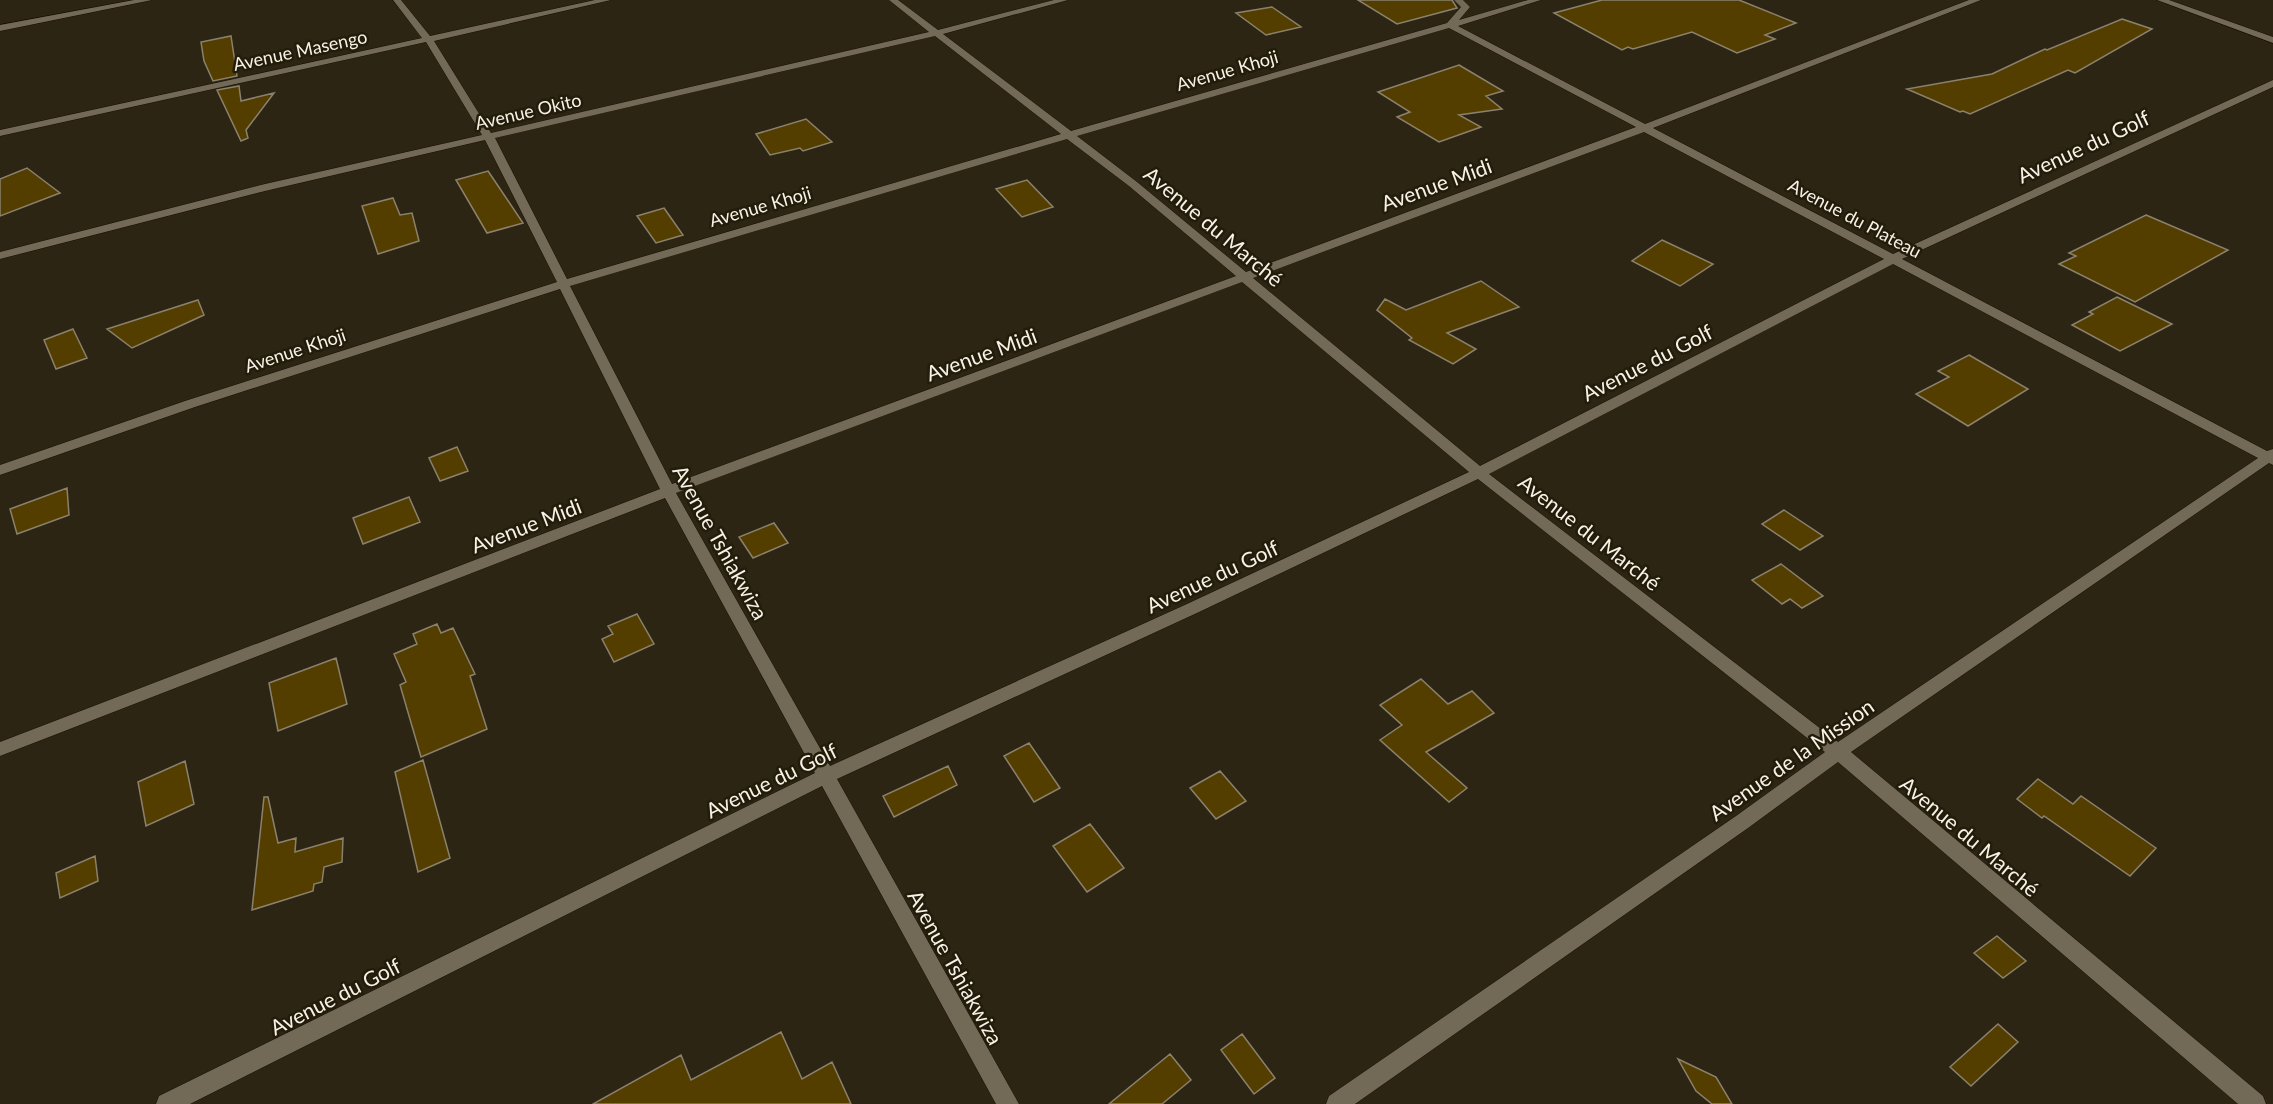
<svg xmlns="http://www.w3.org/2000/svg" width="2273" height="1104" viewBox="0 0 2273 1104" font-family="Lato,sans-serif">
  <rect width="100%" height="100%" fill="#2d2514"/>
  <path fill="#533e00" stroke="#8b826e" stroke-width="1.5" d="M1358,0H1452L1457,8L1397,24Z
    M1602,0H1739L1796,23L1765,35L1775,39L1737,53L1692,32L1633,49L1628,47L1622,50L1554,13Z
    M1272,7L1301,27L1266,35L1236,13Z
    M2122,19L2152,29L2075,73L2068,70L1970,114L1963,111L1960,112L1907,89L1992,74L2045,49L2047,50Z
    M231,36L237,76L213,81L204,61L201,42Z
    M1459,65L1503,91L1486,96L1502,109L1459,115L1481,127L1439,142L1397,117L1410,112L1378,92Z
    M239,86L241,101L274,93L246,130L248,138L241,141L217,90Z
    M806,119L832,142L803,151L800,148L770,155L756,134Z
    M27,168L60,193L0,216V179Z
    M488,171L523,223L487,233L456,180Z
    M1027,180L1053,207L1022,217L996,189Z
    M393,198L400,215L412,213L419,241L378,254L362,206Z
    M664,208L683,235L656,243L637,216Z
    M2146,215L2228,250L2135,302L2059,264L2076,256L2069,253Z
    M1662,240L1713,264L1680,286L1632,261Z
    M1481,281L1519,307L1447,333L1476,349L1453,364L1409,340L1412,338L1377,310L1385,299L1406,310Z
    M2117,297L2172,324L2120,351L2072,325L2093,314L2089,312Z
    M198,300L204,315L132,348L107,329Z
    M73,329L87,358L56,369L44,340Z
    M1969,355L2028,389L1968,426L1916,394L1949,377L1938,371Z
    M457,447L468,471L440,481L429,458Z
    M67,488L69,515L17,534L10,509Z
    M409,497L420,522L363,544L353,518Z
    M1784,510L1823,536L1800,550L1762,524Z
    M774,523L788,543L753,558L739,537Z
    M1781,564L1823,596L1802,608L1790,599L1782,604L1752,580Z
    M637,614L654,644L614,662L602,639L613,634L608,626Z
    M437,624L441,633L453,628L475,674L470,676L487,729L421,757L400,685L406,682L394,654L417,644L413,634Z
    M336,658L347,704L278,731L269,683Z
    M1421,679L1448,704L1472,691L1494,713L1426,752L1467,788L1449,802L1380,740L1402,725L1380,705Z
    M1029,743L1060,788L1034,802L1004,756Z
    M423,760L450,858L418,872L395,772Z
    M185,761L194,804L146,826L138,782Z
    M948,766L957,785L894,817L883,796Z
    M1220,771L1246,801L1216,819L1190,788Z
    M2038,779L2073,804L2081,796L2156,848L2130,876L2044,816L2042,818L2017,799Z
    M264,797H268L278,843L296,838L295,852L343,838L342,862L324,867L322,882L314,884L313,891L252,910Z
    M1090,824L1124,868L1087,892L1053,846Z
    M95,856L98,881L60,898L56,873Z
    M1997,936L2026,961L2003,978L1974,953Z
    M1998,1024L2018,1042L1971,1086L1950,1067Z
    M781,1032L802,1079L832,1062L851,1104H593L681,1055L691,1080Z
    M1242,1034L1275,1078L1254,1094L1221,1050Z
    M1170,1054L1191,1080L1162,1104H1109Z
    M1678,1059L1716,1077L1732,1104H1712L1696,1091Z"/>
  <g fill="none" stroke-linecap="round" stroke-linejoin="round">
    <defs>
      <path id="street" d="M134,0H152L0,31V25Z
        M393,0H401L430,36L595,0H611L434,41L491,133L929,32L889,0H898L938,30L1054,0H1068L943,34L1071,131L1447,23L1461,7L1454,0H1463L1470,7L1459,20L1528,0H1541L1458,26L1645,124L1969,0H1981L1653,128L1893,254L2273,80V87L1902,259L2267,451L2273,449V465L2269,463L1851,752L2263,1096L2266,1104H2238L1838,762L1748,828L1355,1104H1326L1329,1096L1736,816L1825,752L1478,479L1199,612L837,779L1019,1104H996L822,786L190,1104H156L159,1096L815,773L665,498L0,756V742L660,489L560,289L195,407L0,475V465L185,401L557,282L485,140L265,191L0,259V252L265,184L482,135L426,42L0,136V130L422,38ZM1449,28L1636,127L1246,272L1137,182L1077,136ZM935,36L1061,134L567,279L495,138ZM1644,132L1884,259L1480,466L1253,278ZM1067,139L1129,186L1236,276L672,484L570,286ZM1893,264L2258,458L1838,742L1489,474ZM1242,282L1469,472L1187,604L830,766L676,493Z
        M2157,0H2169L2273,37V43Z"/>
    </defs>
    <use href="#street" stroke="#150e01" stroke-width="1"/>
    <use href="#street" fill="#726956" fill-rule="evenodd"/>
  </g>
  <g text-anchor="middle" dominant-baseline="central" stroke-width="5" stroke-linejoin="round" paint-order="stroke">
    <g font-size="18" fill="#f7f2e7" stroke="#231c0a">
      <text transform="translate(300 50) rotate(-12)">Avenue Masengo</text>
      <text transform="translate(1227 70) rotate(-16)">Avenue Khoji</text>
      <text transform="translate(528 111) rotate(-13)">Avenue Okito</text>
      <text transform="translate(760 206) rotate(-16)">Avenue Khoji</text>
      <text transform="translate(1855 218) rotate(28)">Avenue du Plateau</text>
      <text transform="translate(295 350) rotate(-18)">Avenue Khoji</text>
    </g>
    <g font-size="21" fill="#f7f2e7" stroke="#231c0a">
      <text transform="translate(2083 146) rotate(-25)">Avenue du Golf</text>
      <text transform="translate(1436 184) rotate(-20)">Avenue Midi</text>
      <text transform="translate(1214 226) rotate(40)">Avenue du Marché</text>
      <text transform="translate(981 354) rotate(-20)">Avenue Midi</text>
      <text transform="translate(1647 362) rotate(-27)">Avenue du Golf</text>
      <text transform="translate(526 525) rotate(-21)">Avenue Midi</text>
      <text transform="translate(1590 532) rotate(38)">Avenue du Marché</text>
      <text transform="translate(721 542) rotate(61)">Avenue Tshiakwiza</text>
      <text transform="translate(1212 576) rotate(-25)">Avenue du Golf</text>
      <text transform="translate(1791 759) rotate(-35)">Avenue de la Mission</text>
      <text transform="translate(771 780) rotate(-26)">Avenue du Golf</text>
      <text transform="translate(1970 836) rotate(40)">Avenue du Marché</text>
      <text transform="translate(956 967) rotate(61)">Avenue Tshiakwiza</text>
      <text transform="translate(335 996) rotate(-27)">Avenue du Golf</text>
    </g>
  </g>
</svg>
